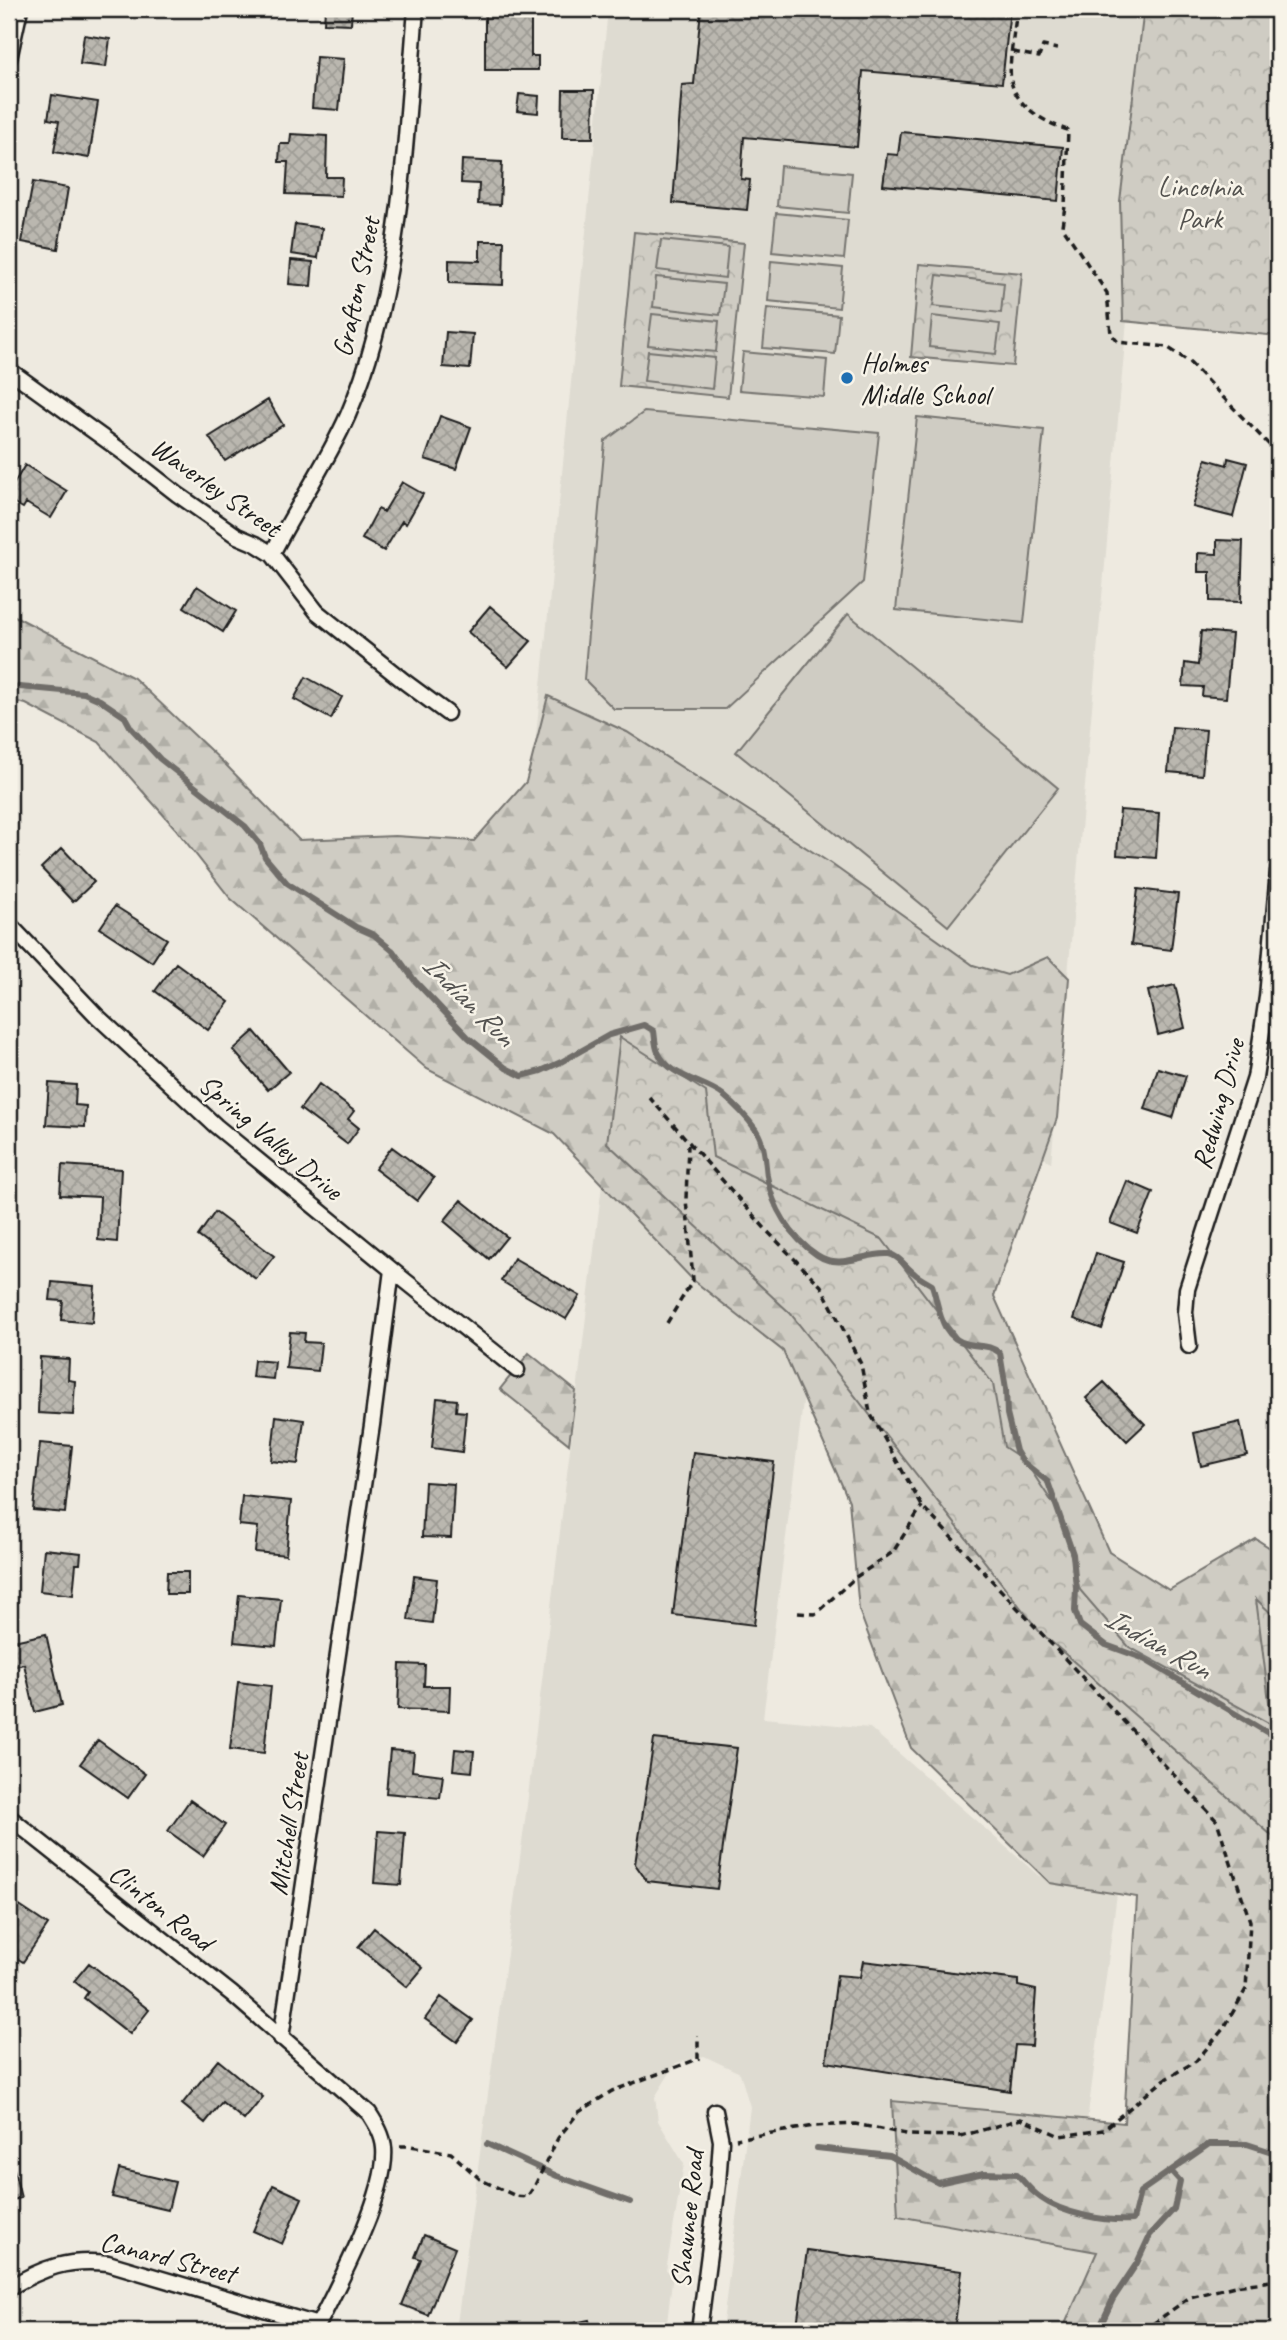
<svg xmlns="http://www.w3.org/2000/svg" width="1287" height="2340" viewBox="0 0 1287 2340" font-family="Caveat,sans-serif">
  <defs>
    <pattern id="forest-firs" width="22" height="20" patternUnits="userSpaceOnUse" patternTransform="scale(1.75)"><rect width="22" height="20" fill="#cfccc3"/><path d="M5 1l3.5 6h-7zM16 11l3.5 6h-7z" fill="#b1afa7"/></pattern>
    <pattern id="park-crowns" width="20" height="18" patternUnits="userSpaceOnUse" patternTransform="scale(1.75)"><rect width="20" height="18" fill="#cfccc3"/><path d="M2 6a3 3 0 1 1 6 0M12 15a3 3 0 1 1 6 0" fill="none" stroke="#b1afa7"/></pattern>
    <pattern id="building-cross-hatch" width="8" height="8" patternUnits="userSpaceOnUse" patternTransform="scale(1.75)"><rect width="8" height="8" fill="#bab7af"/><path d="M0 0l8 8M0 8l8-8" fill="none" stroke="#9f9d96"/></pattern>
  </defs>
  <rect width="100%" height="100%" fill="#eeeae0"/>
  <filter id="ink" filterUnits="userSpaceOnUse"><feTurbulence type="fractalNoise" baseFrequency=".0143" numOctaves="2"/><feDisplacementMap in="SourceGraphic" scale="14" xChannelSelector="R" yChannelSelector="G"/><feConvolveMatrix kernelMatrix="1 2 1 2 8 2 1 2 1" color-interpolation-filters="sRGB"/></filter>
  <g filter="url(#ink)">
    <path fill="#dedbd1" d="M608,9H1155L1051,1163L535,746Z
      M607,1143L811,1340L763,1718L870,1728L1039,1876L1118,1886L1071,2243L1136,2262L1070,2331H722L750,2107L740,2073L704,2056L676,2063L655,2097L658,2121L684,2164L666,2271L673,2272L666,2331H456L526,1813Z"/>
    <path fill="url(#forest-firs)" stroke="#767470" stroke-width="2" d="M9,613L134,678L226,765L299,840L395,836L474,841L526,782L548,696L627,732L830,863L973,965L1007,975L1048,957L1069,978L1057,1118L994,1296L1109,1552L1169,1590L1256,1539L1278,1553V2331H1062L1097,2252L898,2216L892,2101L1124,2123L1137,1897L1050,1883L911,1748L859,1610L849,1501L783,1351L693,1280L554,1134L427,1069L230,898L175,828L99,742L26,704L9,700Z
      M529,1353L576,1391L569,1444L500,1389Z"/>
    <path fill="url(#park-crowns)" stroke="#767470" stroke-width="2" d="M1144,9H1278V336L1123,321L1120,201Z
      M634,232L744,243L728,397L619,386Z
      M919,264L1022,273L1013,366L911,357Z
      M620,1037L706,1092L713,1157L882,1239L993,1384L1004,1447L1024,1460L1060,1514L1080,1590L1129,1647L1272,1725L1256,1599L1278,1620V1841L1039,1631L790,1313L607,1143Z
      M1278,1901V2147L1271,2146Z"/>
    <path fill="#cfccc3" stroke="#767470" stroke-width="2" d="M780,166L852,173L848,213L777,206Z
      M776,213L848,220L844,259L772,252Z
      M661,240L728,247L725,278L657,270Z
      M771,261L843,268L839,308L768,301Z
      M937,275L1004,283L1001,313L933,306Z
      M656,277L724,284L720,315L653,307Z
      M767,308L839,315L835,354L763,348Z
      M652,314L719,321L716,352L648,345Z
      M932,316L1000,324L996,354L929,347Z
      M648,351L715,358L712,389L644,381Z
      M743,352L827,360L824,397L739,390Z
      M644,412L879,433L863,582L725,709H614L584,679L605,441Z
      M917,417L1044,430L1024,623L896,610Z
      M848,614L1058,788L948,926L736,752Z"/>
    <g fill="none" stroke-linecap="round" stroke-linejoin="round">
      <path stroke="#6f6d69" stroke-width="6" d="M9,686L84,693L100,700L125,717L131,728L160,759L245,826L260,844L265,857L287,883L356,927L374,935L393,951L415,981L469,1038L506,1068L522,1076L541,1071L561,1062L609,1035L644,1025L654,1031C655,1037 655,1046 658,1052C669,1077 702,1080 723,1095C735,1105 747,1117 756,1130C765,1144 765,1160 767,1176C772,1207 791,1238 817,1255C841,1271 864,1252 889,1254C900,1256 905,1267 914,1273C919,1278 926,1281 932,1285C940,1308 939,1337 968,1344C980,1347 989,1344 1000,1353L1006,1389L1007,1414L1016,1451L1022,1461L1048,1482L1073,1554L1076,1588L1075,1611L1080,1625L1106,1645L1142,1658L1278,1739
        M487,2144L557,2176L630,2202
        M817,2148L890,2156L938,2183L984,2173L1017,2174C1024,2182 1032,2192 1041,2198C1063,2214 1106,2222 1133,2220L1140,2192L1209,2144H1247L1278,2154
        M1098,2331L1113,2299L1137,2263L1150,2235L1174,2209L1180,2181L1171,2171"/>
    </g>
    <path fill="url(#building-cross-hatch)" stroke="#1c1c1c" stroke-width="2" d="M325,9H352L351,24L324,23Z
      M701,9H1010L1002,83L863,71L857,147L744,137L741,179L750,180L747,210L673,203L682,85L694,84Z
      M485,15H531V56H538V70H485Z
      M84,35L110,39L106,67L80,64Z
      M316,57L344,59L339,110L312,108Z
      M563,90H594L593,138H562Z
      M519,94L539,96L538,113L517,111Z
      M52,95L98,102L89,158L54,152L59,121L48,119Z
      M901,132L1063,147L1058,201L883,185L887,154L898,155Z
      M291,134L327,136L326,177H342L341,196L286,194L288,162H279L280,144H290Z
      M462,160L502,162L500,205L478,204L479,184L461,183Z
      M33,182L68,188L58,249L22,242Z
      M295,224L322,228L318,258L291,254Z
      M480,241H504L503,285L449,283V260L480,261Z
      M291,260L313,262L311,286L289,284Z
      M446,332L473,334L470,369L443,367Z
      M268,400L283,425L225,461L209,437Z
      M440,416L471,427L456,469L425,459Z
      M1228,458L1247,463L1233,517L1193,507L1206,459L1227,465Z
      M25,465L67,491L51,518L26,503L23,508L9,500V492Z
      M402,482L423,494L406,524L402,521L384,551L362,539L378,509L384,512Z
      M1217,540L1243,541L1241,602L1210,601V572H1198V553L1217,554Z
      M197,586L236,611L223,632L184,607Z
      M490,606L531,641L508,667L468,632Z
      M1201,631L1232,634L1226,698L1202,696L1203,687L1183,686L1185,663L1198,665Z
      M306,677L342,697L331,719L294,699Z
      M1172,727L1206,730L1202,775L1168,772Z
      M1120,810L1159,813L1156,858L1117,855Z
      M62,848L94,882L73,902L41,868Z
      M1138,889L1178,894L1171,950L1131,945Z
      M115,906L167,939L152,962L100,928Z
      M176,963L229,1002L208,1030L155,991Z
      M1175,985L1185,1028L1158,1035L1148,991Z
      M254,1031L289,1072L268,1090L233,1050Z
      M1158,1068L1186,1076L1173,1118L1145,1109Z
      M49,1083L76,1085L75,1105L86,1106L85,1127L46,1125Z
      M319,1084L354,1111L348,1119L359,1128L347,1144L300,1109Z
      M392,1147L434,1178L417,1201L375,1169Z
      M62,1165L121,1169L117,1242L98,1240L100,1197L60,1195Z
      M1127,1181L1153,1192L1137,1233L1110,1223Z
      M461,1200L507,1237L489,1259L444,1221Z
      M215,1212L274,1256L256,1279L198,1236Z
      M1096,1253L1124,1262L1102,1329L1074,1319Z
      M514,1258L580,1296L566,1319L501,1281Z
      M52,1282L95,1286L92,1323L61,1320L63,1301L50,1300Z
      M1276,1322L1278,1323V1379H1274Z
      M290,1332L305,1333L304,1342L321,1343L318,1371L286,1368Z
      M40,1357L69,1359L68,1380L75,1381L73,1415L38,1413Z
      M254,1360L275,1362L273,1379L252,1377Z
      M1104,1382L1145,1424L1127,1441L1086,1398Z
      M437,1398L457,1400L456,1411L466,1412L462,1452L432,1448Z
      M276,1416L304,1420L298,1464L271,1461Z
      M1240,1422L1247,1455L1201,1466L1194,1433Z
      M40,1443L72,1446L65,1513L33,1510Z
      M693,1452L774,1462L754,1625L673,1615Z
      M425,1482L454,1484L451,1538L422,1537Z
      M242,1496L291,1501L286,1555L255,1552L258,1527L239,1525Z
      M44,1549L81,1553L80,1564H76L73,1595L40,1591Z
      M167,1572H188V1594H166Z
      M414,1576L437,1579L432,1623L408,1620Z
      M239,1595L281,1599L276,1646L234,1642Z
      M46,1634L62,1705L35,1712L24,1664L15,1666L9,1642Z
      M400,1664L425,1665L424,1686H450L449,1711L398,1709Z
      M238,1682L271,1686L264,1753L230,1749Z
      M654,1739L737,1748L717,1889L647,1881L635,1864Z
      M98,1740L145,1774L128,1798L80,1764Z
      M455,1749L474,1751L472,1772L453,1770Z
      M390,1750L414,1752L412,1771L443,1775L440,1798L386,1793Z
      M190,1800L225,1825L203,1856L168,1831Z
      M378,1831L405,1833L401,1885L374,1883Z
      M9,1899L48,1925L23,1962L9,1953Z
      M374,1928L423,1968L407,1987L358,1947Z
      M863,1961L1018,1980V1986L1036,1990L1032,2046L1015,2045L1010,2091L826,2062L837,1975L860,1977Z
      M89,1963L149,2010L130,2034L84,1998L88,1992L74,1981Z
      M441,1997L473,2020L457,2042L425,2019Z
      M218,2060L263,2097L244,2120L222,2102L205,2123L182,2104Z
      M119,2169L175,2182L168,2210L112,2197Z
      M14,2170L21,2198L9,2201V2171Z
      M273,2185L302,2198L282,2244L253,2231Z
      M424,2235L455,2248L428,2315L402,2305L421,2259L415,2257Z
      M807,2250L962,2271L954,2331H835L797,2326Z
      M589,2320L592,2331H536Z"/>
    <g fill="none" stroke-linecap="round" stroke-linejoin="round">
      <defs>
        <path id="minor" d="M9,59L20,9
          M9,370L127,455L177,494L237,536L256,544L272,554L317,612L405,682L447,713
          M272,554C296,507 327,463 348,415C401,292 405,141 416,9
          M9,924L97,1016L216,1126L403,1279L517,1370
          M1189,1346L1185,1313L1187,1289L1255,1078L1267,997L1278,871
          M9,1817L232,1994L369,2113C376,2124 383,2135 384,2148C388,2194 336,2289 315,2331
          M281,2038L372,1425L392,1270
          M9,2288C44,2267 67,2259 108,2263L318,2325
          M699,2331L718,2184L721,2141L715,2111"/>
      </defs>
      <use href="#minor" stroke="#1c1c1c" stroke-width="19"/>
      <path stroke="#1c1c1c" stroke-width="3.5" stroke-dasharray="7 5" stroke-linecap="butt" d="M1017,9C1015,27 1008,64 1011,81C1016,106 1045,123 1068,130L1065,206L1062,226L1107,293L1111,334L1118,342L1167,347L1188,361L1278,454
        M1013,52L1039,57L1043,46L1057,49
        M649,1097L769,1233L821,1286L861,1364L870,1413L922,1506L1217,1821L1250,1921L1246,1989L1224,2028L1196,2061L1164,2080L1103,2130L1060,2136L1021,2119L961,2136L911,2135L855,2124L814,2126L736,2139
        M667,1323L693,1280L686,1199L688,1145
        M798,1613L815,1614L856,1577L893,1552L922,1506
        M400,2146H411L451,2153L481,2180L516,2196L527,2197L534,2187L558,2138L579,2112L612,2091L698,2059V2035
        M1143,2331L1190,2297L1235,2286L1278,2280"/>
      <use href="#minor" stroke="#f7f3e8" stroke-width="14"/>
    </g>
  </g>
  <circle fill="#1f6fb2" stroke="#f7f3e8" stroke-width="2.5" cx="847" cy="378" r="7"/>
  <g text-anchor="middle" dominant-baseline="central" stroke-width="5" stroke-linejoin="round" paint-order="stroke">
    <g font-size="28" fill="#52514e" stroke="#f7f3e8">
      <text x="1200" y="186">Lincolnia<tspan x="1200" dy="32">Park</tspan></text>
    </g>
    <g font-size="28" fill="#1c1c1c" stroke="#f7f3e8">
      <text transform="translate(356 287) rotate(-78)">Grafton Street</text>
      <text transform="translate(216 487) rotate(35)">Waverley Street</text>
      <text transform="translate(1218 1104) rotate(-75)">Redwing Drive</text>
      <text transform="translate(271 1137) rotate(40)">Spring Valley Drive</text>
      <text transform="translate(288 1824) rotate(-81)">Mitchell Street</text>
      <text transform="translate(161 1907) rotate(38)">Clinton Road</text>
      <text transform="translate(687 2219) rotate(-84)">Shawnee Road</text>
      <text transform="translate(168 2257) rotate(14)">Canard Street</text>
    </g>
    <g font-size="28" fill="#1c1c1c" stroke="#f7f3e8" text-anchor="start">
      <text x="861" y="362">Holmes<tspan x="861" dy="32">Middle School</tspan></text>
    </g>
    <g font-size="30" font-style="italic" fill="#535250" stroke="#f7f3e8">
      <text transform="translate(469 1000) rotate(45)">Indian Run</text>
      <text transform="translate(1158 1643) rotate(29)">Indian Run</text>
    </g>
  </g>
  <rect width="1287" height="2340" fill="none" stroke="#f7f3e8" stroke-width="35"/>
  <rect x="18" y="18" width="1252" height="2305" fill="none" stroke="#1c1c1c" stroke-width="2.5" filter="url(#ink)"/>
</svg>
